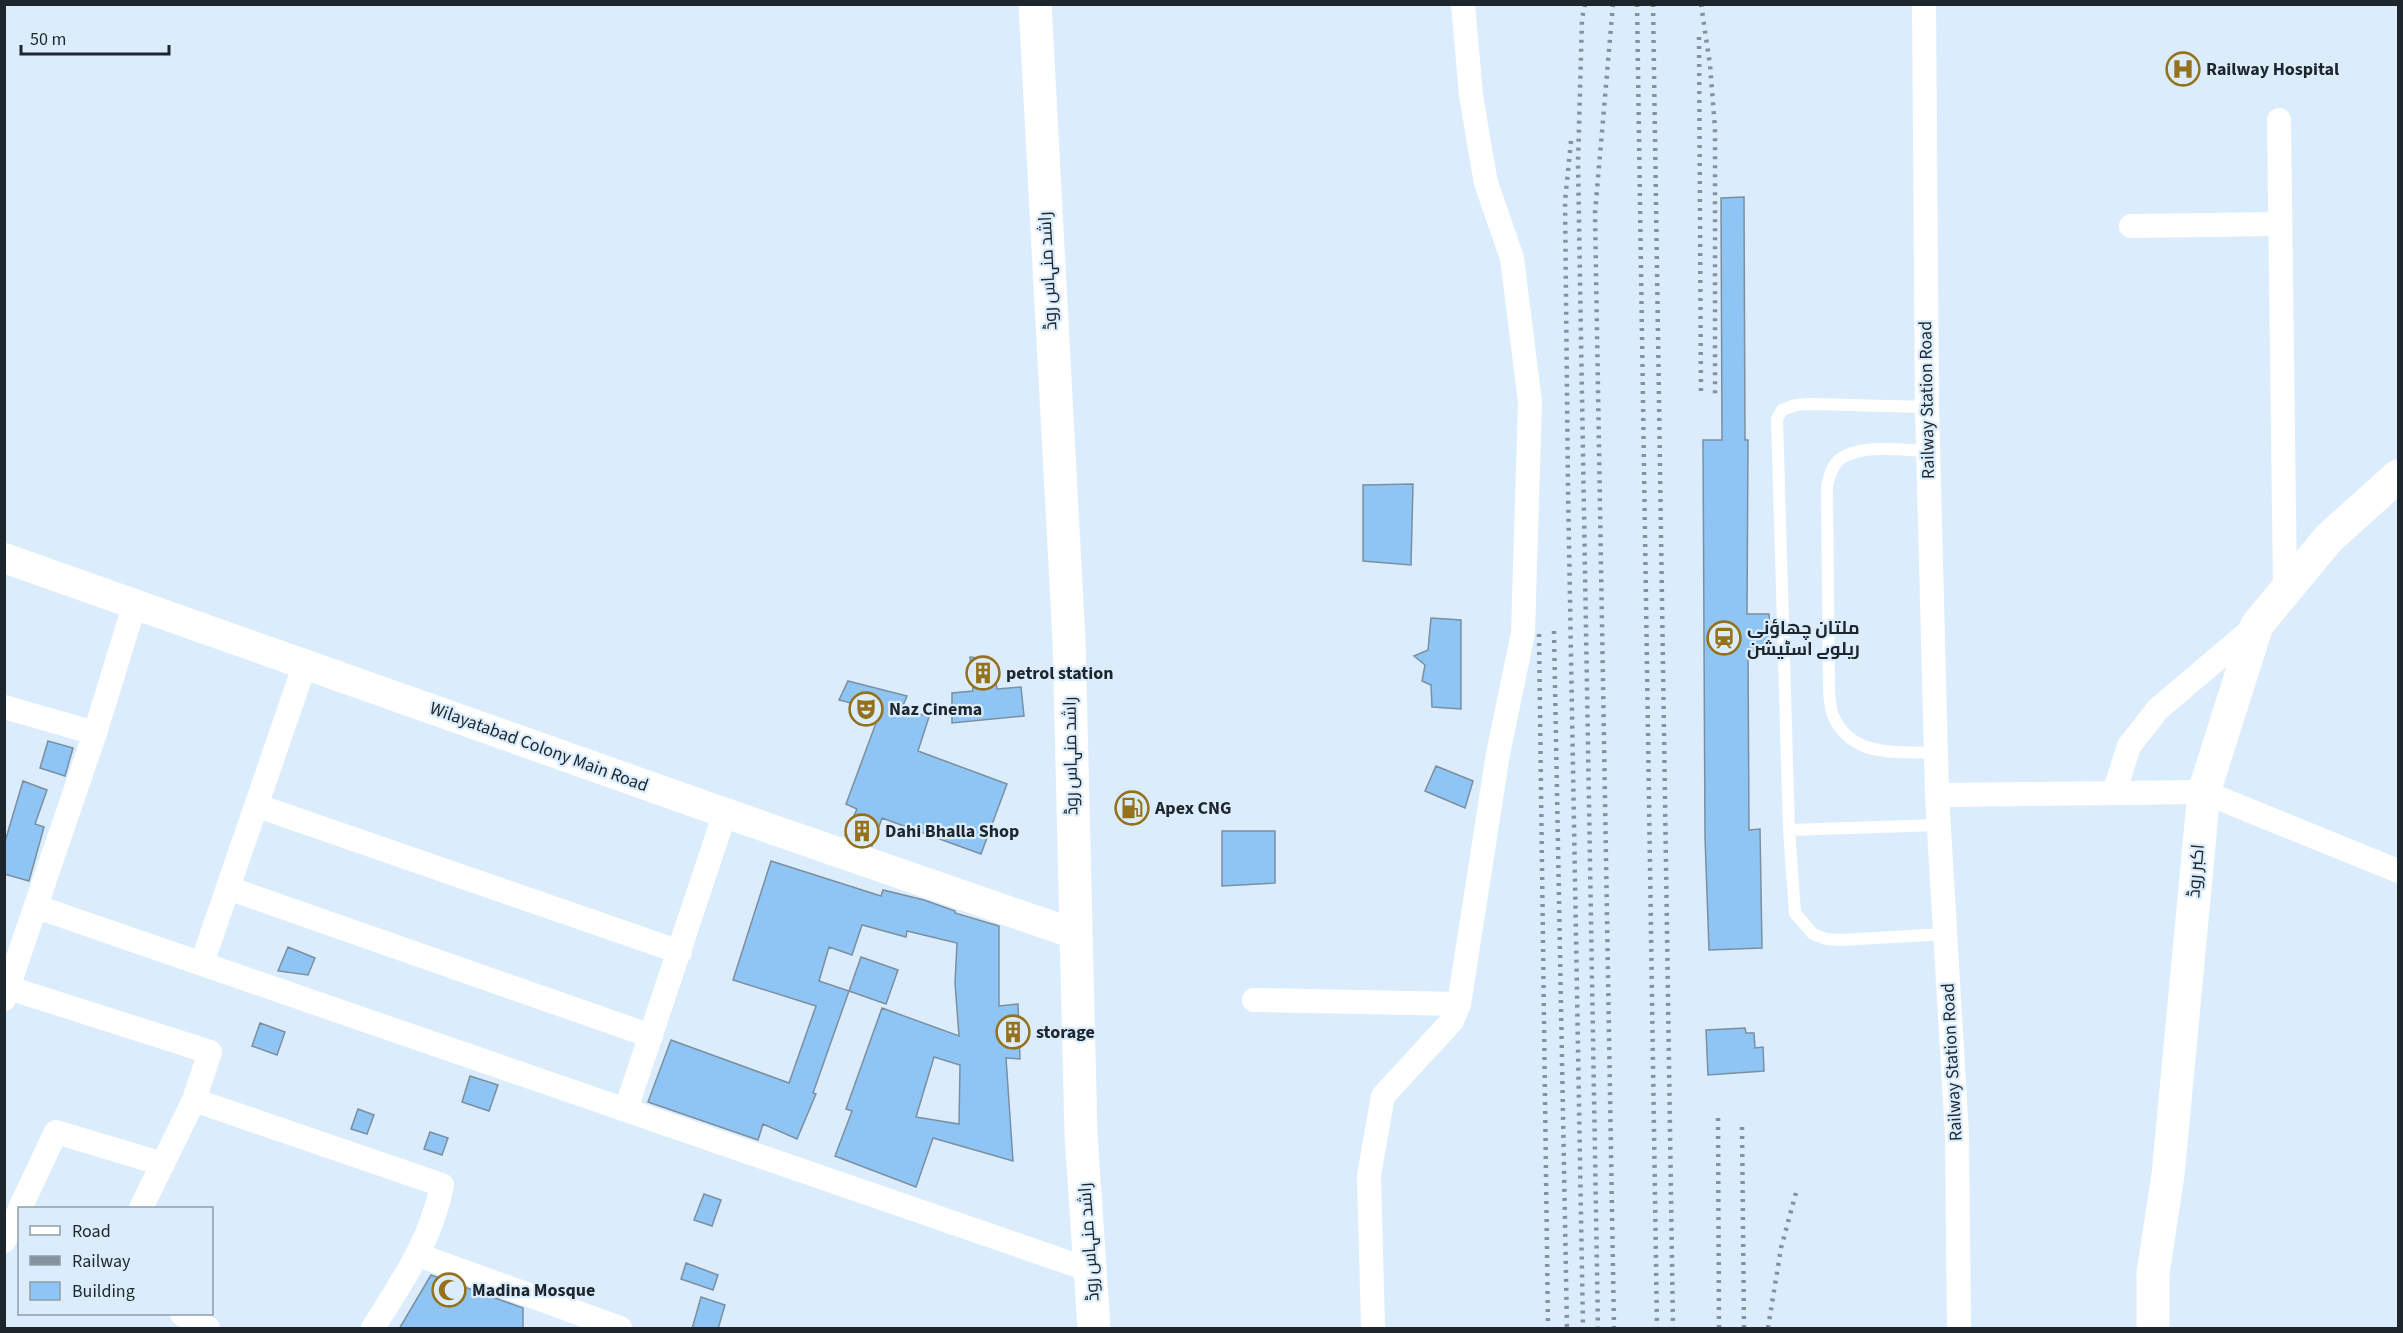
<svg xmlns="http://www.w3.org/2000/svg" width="2403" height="1333" viewBox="0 0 2403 1333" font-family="'Source Sans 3',Cairo,sans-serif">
  <rect width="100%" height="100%" fill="#dbedfc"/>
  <path fill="#8ec5f4" stroke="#7b8fa0" stroke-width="1.5" fill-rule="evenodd" d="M1744,197L1745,440H1748L1747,614H1769L1771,649L1748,651L1749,830L1760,829L1762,948L1709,950L1705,837L1703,440H1722L1721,198Z
    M1413,484L1411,565L1363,561V485Z
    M1431,618L1461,620V709L1432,707L1431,685L1422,681L1425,665L1414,656L1428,650Z
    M970,657L993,660L997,689L1021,687L1024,716L952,723V693L973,691Z
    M848,681L907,696L902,708L929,717L918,751L1007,784L981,854L882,818L872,846L845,835L857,809L846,804L876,723L862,718L867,707L839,700Z
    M48,741L73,748L65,776L40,768Z
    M1436,766L1473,781L1465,808L1425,791Z
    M23,781L47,790L35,824L44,827L29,881L4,874V845Z
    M1222,831H1275V883L1222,886Z
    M771,861L881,896L883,890L924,900L955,911V913L999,926V1006L1018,1004L1020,1059L1006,1058L1013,1161L933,1138L916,1187L835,1156L852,1111L846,1109L882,1008L959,1036L955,983L957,943L907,931L906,937L862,925L852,955L829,947L819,981L849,991L813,1093L816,1094L797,1139L763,1124L758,1140L648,1102L671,1040L789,1083L816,1006L733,980ZM934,1057L960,1065L959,1124L916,1117Z
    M288,947L315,958L308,975L278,971Z
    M861,957L898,970L886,1004L849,991Z
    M260,1023L285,1032L277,1055L252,1046Z
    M1745,1028L1746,1033H1754L1755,1048L1763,1047L1764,1071L1708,1075L1706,1030Z
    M470,1076L498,1085L489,1111L462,1102Z
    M358,1109L374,1115L367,1134L351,1129Z
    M430,1132L448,1138L442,1155L424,1149Z
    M704,1194L721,1200L712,1226L694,1220Z
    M686,1263L718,1275L713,1290L681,1279Z
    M431,1275L523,1308V1329H399Z
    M701,1297L725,1305L718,1329H692Z"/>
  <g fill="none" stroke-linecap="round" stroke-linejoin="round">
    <path stroke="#fff" stroke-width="12" d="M1927,407L1810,404L1796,405L1782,410L1777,419L1789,830L1795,913L1813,934L1826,939L1840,940L1946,934
      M1928,451C1903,450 1858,443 1838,461C1831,468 1829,478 1827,487L1829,692C1830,699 1830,708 1833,715C1851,759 1898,751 1936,753
      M1789,830L1939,825"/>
    <path stroke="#fff" stroke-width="24" d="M1924,4L1927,407L1937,795L2204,792L2398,871
      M2279,120L2285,589
      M2131,226L2280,224
      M4,707L95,733
      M2114,793L2129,746L2158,709L2257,625
      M1937,795L1957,1135L1959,1328
      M258,806L680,952
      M228,888L651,1036
      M37,907L1090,1270
      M202,963L305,664
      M9,988L210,1052L194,1100L141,1208
      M4,999L95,733L135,603
      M1254,1000L1459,1004
      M194,1100L442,1185C432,1239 401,1283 373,1328
      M626,1109L725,813
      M20,1208L56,1132L163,1164
      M4,1241L20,1209
      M418,1255L620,1328
      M182,1314L208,1328
      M1373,1328L1369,1175L1383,1096L1452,1021L1459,1004L1498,754L1523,633L1530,402L1512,258L1486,183L1481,155L1471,95L1463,4"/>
    <path stroke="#fff" stroke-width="30" d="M4,558L725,813L1075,934"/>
    <path stroke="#fff" stroke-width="33" d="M2153,1328V1273L2168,1175L2204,792L2257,625L2329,538L2398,476"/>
    <path stroke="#fff" stroke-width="33" d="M1035,4L1069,640L1081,1135L1094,1328"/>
    <path stroke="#84929d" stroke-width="4.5" stroke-dasharray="3 6" stroke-linecap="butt" d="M1585,4L1582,19L1578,163L1598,1328
      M1613,4L1595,213L1614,1328
      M1637,4L1657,1328
      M1653,4L1673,1328
      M1701,4L1710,65L1715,128V398
      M1699,37L1701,397
      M1571,141L1565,201L1568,488L1583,1328
      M1554,631L1567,1328
      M1539,634L1548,1328
      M1718,1118L1719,1328
      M1742,1127L1744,1328
      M1768,1328L1781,1248L1797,1189"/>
  </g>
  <defs>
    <symbol id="hospital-ring" viewBox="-11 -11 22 22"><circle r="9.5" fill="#dbedfc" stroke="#96711b" stroke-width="1.5"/><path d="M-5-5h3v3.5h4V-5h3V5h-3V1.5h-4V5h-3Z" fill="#96711b"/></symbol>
    <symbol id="station-ring" viewBox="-11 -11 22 22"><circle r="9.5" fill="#dbedfc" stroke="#96711b" stroke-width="1.5"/><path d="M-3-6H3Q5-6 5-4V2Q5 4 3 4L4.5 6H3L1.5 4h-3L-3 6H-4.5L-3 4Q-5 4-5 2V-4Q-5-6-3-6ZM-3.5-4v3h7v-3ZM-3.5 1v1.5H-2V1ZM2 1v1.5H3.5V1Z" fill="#96711b"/></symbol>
    <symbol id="building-ring" viewBox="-11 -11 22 22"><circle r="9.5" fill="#dbedfc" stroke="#96711b" stroke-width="1.5"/><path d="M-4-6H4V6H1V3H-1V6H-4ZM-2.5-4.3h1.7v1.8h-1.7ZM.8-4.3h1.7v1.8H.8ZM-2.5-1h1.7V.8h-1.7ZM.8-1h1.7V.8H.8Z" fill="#96711b"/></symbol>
    <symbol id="theatre-ring" viewBox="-11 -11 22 22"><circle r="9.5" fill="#dbedfc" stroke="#96711b" stroke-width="1.5"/><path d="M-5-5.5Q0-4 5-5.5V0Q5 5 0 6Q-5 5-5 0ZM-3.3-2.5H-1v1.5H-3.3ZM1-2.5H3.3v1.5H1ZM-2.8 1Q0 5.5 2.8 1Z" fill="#96711b"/></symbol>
    <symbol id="fuel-ring" viewBox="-11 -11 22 22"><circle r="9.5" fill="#dbedfc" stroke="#96711b" stroke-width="1.5"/><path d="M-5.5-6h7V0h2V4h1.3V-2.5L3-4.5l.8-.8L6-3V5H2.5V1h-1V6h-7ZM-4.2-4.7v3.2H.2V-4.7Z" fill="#96711b"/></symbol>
    <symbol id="mosque-ring" viewBox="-11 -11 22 22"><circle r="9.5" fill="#dbedfc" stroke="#96711b" stroke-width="1.5"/><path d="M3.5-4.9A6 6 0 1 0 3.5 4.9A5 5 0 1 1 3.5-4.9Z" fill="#96711b"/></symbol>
  </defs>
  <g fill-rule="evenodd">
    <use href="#hospital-ring" x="2164" y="50" width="38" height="38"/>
    <use href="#station-ring" x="1705" y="619" width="38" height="38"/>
    <use href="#building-ring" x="964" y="654" width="38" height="38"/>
    <use href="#theatre-ring" x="847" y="690" width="38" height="38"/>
    <use href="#fuel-ring" x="1113" y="789" width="38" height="38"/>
    <use href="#building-ring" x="843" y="812" width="38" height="38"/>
    <use href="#building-ring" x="994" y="1013" width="38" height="38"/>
    <use href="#mosque-ring" x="430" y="1271" width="38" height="38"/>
  </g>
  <g text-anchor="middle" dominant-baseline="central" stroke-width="4.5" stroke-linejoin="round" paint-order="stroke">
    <g font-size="18" font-weight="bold" fill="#1e262d" stroke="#dbedfc" text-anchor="start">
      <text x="2206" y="69">Railway Hospital</text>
      <text x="1747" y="628">ملتان چھاؤنی<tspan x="1747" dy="21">ریلوے اسٹیشن</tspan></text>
      <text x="1006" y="673">petrol station</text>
      <text x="889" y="709">Naz Cinema</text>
      <text x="1155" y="808">Apex CNG</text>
      <text x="885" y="831">Dahi Bhalla Shop</text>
      <text x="1036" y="1032">storage</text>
      <text x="472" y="1290">Madina Mosque</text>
    </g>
    <g font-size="18" fill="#1e262d" stroke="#dbedfc">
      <text transform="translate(1048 271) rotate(-93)">راشد منہاس روڈ</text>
      <text transform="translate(1927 400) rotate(-91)">Railway Station Road</text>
      <text transform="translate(539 747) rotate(20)">Wilayatabad Colony Main Road</text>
      <text transform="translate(1071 756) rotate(-91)">راشد منہاس روڈ</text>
      <text transform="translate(2196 871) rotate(-85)">اکبر روڈ</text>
      <text transform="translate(1952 1062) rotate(-93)">Railway Station Road</text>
      <text transform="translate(1089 1242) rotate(-94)">راشد منہاس روڈ</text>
    </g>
  </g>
  <rect width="2403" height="1333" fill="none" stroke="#1e262d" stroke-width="12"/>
  <rect x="18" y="1207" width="195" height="108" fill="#dbedfc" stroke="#8f9da9" stroke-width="1.5"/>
  <rect x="30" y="1226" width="30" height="9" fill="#ffffff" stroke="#8f9da9" stroke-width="1.5"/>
  <text x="72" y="1237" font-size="18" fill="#1e262d">Road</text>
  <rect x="30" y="1256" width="30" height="9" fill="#84929d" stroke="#8f9da9" stroke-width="1.5"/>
  <text x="72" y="1267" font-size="18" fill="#1e262d">Railway</text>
  <rect x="30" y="1282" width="30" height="18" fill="#8ec5f4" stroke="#8f9da9" stroke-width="1.5"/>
  <text x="72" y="1297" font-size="18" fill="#1e262d">Building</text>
  <path d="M21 45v9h148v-9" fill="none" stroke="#1e262d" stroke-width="3"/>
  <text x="30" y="45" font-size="18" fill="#1e262d" stroke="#dbedfc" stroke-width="4.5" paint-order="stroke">50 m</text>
</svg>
